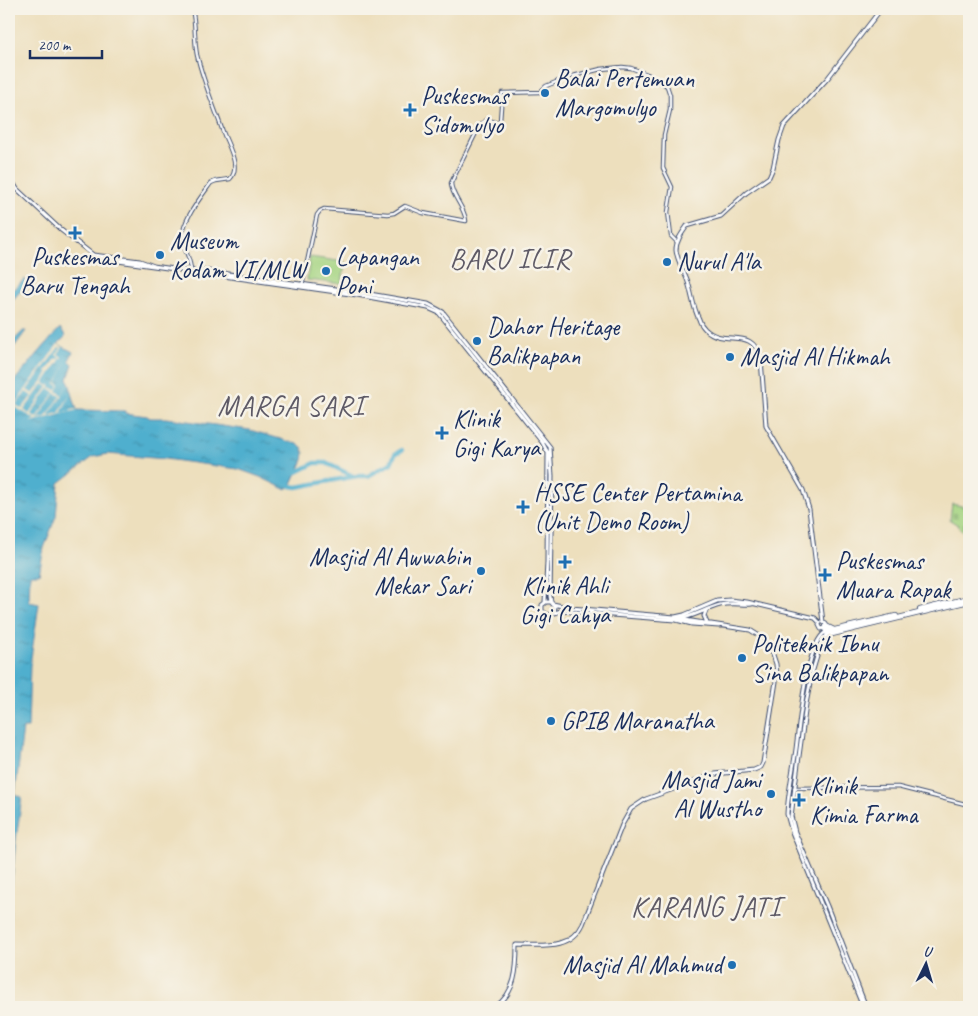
<svg xmlns="http://www.w3.org/2000/svg" width="978" height="1016" viewBox="0 0 978 1016" font-family="Caveat,sans-serif">
  <defs>
    <pattern id="cemetery-stones" width="16" height="16" patternUnits="userSpaceOnUse" patternTransform="scale(1.25)"><rect width="16" height="16" fill="#a5d482"/><path d="M2 7V4a2 2 0 0 1 4 0v3zM10 15v-3a2 2 0 0 1 4 0v3z" fill="#8db673"/></pattern>
    <pattern id="water-ripples" width="26" height="14" patternUnits="userSpaceOnUse" patternTransform="scale(1.25)"><rect width="26" height="14" fill="#4fafce"/><path d="M2 4q2-2 4 0t4 0M15 11q2-2 4 0t4 0" fill="none" stroke="#418faa"/></pattern>
  </defs>
  <rect width="100%" height="100%" fill="#f7f3e8"/>
  <filter id="ink" filterUnits="userSpaceOnUse"><feTurbulence type="fractalNoise" baseFrequency=".02" numOctaves="2"/><feDisplacementMap in="SourceGraphic" scale="10" xChannelSelector="R" yChannelSelector="G"/><feConvolveMatrix kernelMatrix="1 2 1 2 8 2 1 2 1" color-interpolation-filters="sRGB"/></filter>
  <filter id="wash" filterUnits="userSpaceOnUse"><feTurbulence type="fractalNoise" baseFrequency=".0096" numOctaves="4" result="noise"/><feDisplacementMap in="SourceGraphic" scale="20" xChannelSelector="R" yChannelSelector="G"/><feGaussianBlur stdDeviation="1.12" result="paint"/><feColorMatrix in="noise" values="0 0 0 0 0 0 0 0 0 0 0 0 0 0 0 0 0 1.4 0 .05"/><feComposite in="paint" operator="in"/></filter>
  <g filter="url(#wash)">
    <rect width="100%" height="100%" fill="#eddfbd"/>
    <path fill="url(#cemetery-stones)" stroke="#608270" d="M952,504L966,507L969,505V541L958,525L950,520Z"/>
    <path fill="#a5d482" stroke="#608270" d="M310,257L345,262L342,284L307,280Z"/>
    <path fill="url(#water-ripples)" stroke="#356f96" d="M25,279L26,281L25,286L9,304V293Z
      M60,328L66,336L58,344L73,352L69,360L73,364L68,379L77,410L125,411V413L147,416L150,418H166L250,430L297,444L302,447L304,453L303,460L291,486L285,489L260,477L238,469L165,459L108,454L93,457L59,483L56,516L44,548L39,574H30L29,602L39,604L30,665L28,728H23L15,795L22,797L16,840L10,902L9,955V387Z
      M23,331H26L9,354V345Z"/>
    <path fill="#eddfbd" fill-rule="evenodd" d="M58,344L63,347L58,354L62,357L44,383L49,386L50,384V387L56,390L59,386L56,384L68,360L57,383L60,385L57,391L62,395L69,380L62,396L48,416L59,413L72,391L61,413L76,409L77,410L30,422L35,419L15,407L9,416V413ZM59,347L61,348L56,355L60,358L59,359L57,358L46,372L48,374L33,394L27,390ZM43,384L48,387L29,414L24,410ZM49,388L55,392L36,418L31,414ZM26,392L32,396L22,409L16,405ZM55,393L61,396L46,417L37,419Z"/>
    <g fill="none" stroke-linecap="round" stroke-linejoin="round">
      <path stroke="#4fafce" stroke-width="4.5" d="M297,472L315,463H326L353,476
        M291,486L297,487L357,476H368L391,463L395,454L402,450"/>
    </g>
  </g>
  <g filter="url(#ink)">
    <g fill="none" stroke-linecap="round" stroke-linejoin="round">
      <defs>
        <path id="tertiary" d="M191,271C191,260 185,252 183,241C179,224 201,197 211,183L216,181L230,179C242,167 227,144 223,132C214,106 203,81 197,55C194,40 196,24 192,9
          M302,286L317,215L320,211L324,209L388,214L394,213L405,206L423,213L466,221C465,207 451,196 451,183L480,125L487,119L497,123L500,121L502,93L540,92L546,86L569,77L601,69L622,67L631,68L647,74L667,86L670,95V110L664,135L663,168L672,187L668,212L671,236L677,242
          M794,788L898,787L969,805"/>
        <path id="secondary" d="M9,176L17,189L61,230L97,258L357,295L418,306L428,308L439,313L542,442L548,453L547,562L545,602
          M93,255L140,261L154,266
          M187,271H207L358,292L428,304L443,312L550,447L552,476L550,596L551,602
          M553,604L571,608L675,617L684,615L717,601L730,600L747,602L815,618L820,623
          M706,611L704,616L707,623
          M554,612L555,607L551,602H546L542,605V611L548,615L561,611L675,620C691,618 705,609 720,605C731,602 742,605 752,604
          M676,620L692,624L719,626
          M823,622L809,509L803,490L766,426L761,359C752,325 725,348 705,329C702,326 700,323 699,319C693,308 692,294 688,282C685,272 677,261 676,250C676,241 682,233 687,226L721,216L746,193L769,177L773,168L779,140L784,126L827,79L881,9
          M819,625L821,629L826,628V624L823,622
          M826,632C806,642 799,727 796,749C793,771 788,793 787,814L792,832L863,1007
          M828,635L823,639L821,643L812,673L806,704L791,816L795,832L827,906L866,1007
          M495,1007C516,993 517,968 517,945C542,945 571,950 583,924L622,825L631,809L646,799L715,774L754,770L761,767L763,763L777,675L776,664L772,652L761,637L750,630L685,620L676,617"/>
        <path id="trunk" d="M920,610L969,598
          M826,626L834,630
          M825,629L828,635L969,601
          M826,632L896,616"/>
      </defs>
      <use href="#tertiary" stroke="#3a496c" stroke-width="4.5"/>
      <use href="#secondary" stroke="#3a496c" stroke-width="5"/>
      <use href="#trunk" stroke="#3a496c" stroke-width="6"/>
      <use href="#tertiary" stroke="#fff" stroke-width="2.5"/>
      <use href="#secondary" stroke="#fff" stroke-width="3"/>
      <use href="#trunk" stroke="#fff" stroke-width="4.5"/>
    </g>
  </g>
  <g fill="#1f6fb2" stroke="#f7f3e8" stroke-width="2">
    <circle cx="545" cy="93" r="5"/>
    <path d="M407.5 102.5h5v5h5v5h-5v5h-5v-5h-5v-5h5z"/>
    <path d="M72.5 225.5h5v5h5v5h-5v5h-5v-5h-5v-5h5z"/>
    <circle cx="160" cy="255" r="5"/>
    <circle cx="667" cy="262" r="5"/>
    <circle cx="326" cy="271" r="5"/>
    <circle cx="477" cy="341" r="5"/>
    <circle cx="730" cy="357" r="5"/>
    <path d="M439.5 425.5h5v5h5v5h-5v5h-5v-5h-5v-5h5z"/>
    <path d="M520.5 499.5h5v5h5v5h-5v5h-5v-5h-5v-5h5z"/>
    <path d="M562.5 554.5h5v5h5v5h-5v5h-5v-5h-5v-5h5z"/>
    <circle cx="481" cy="571" r="5"/>
    <path d="M822.5 567.5h5v5h5v5h-5v5h-5v-5h-5v-5h5z"/>
    <circle cx="742" cy="658" r="5"/>
    <circle cx="551" cy="721" r="5"/>
    <circle cx="771" cy="794" r="5"/>
    <path d="M796.5 792.5h5v5h5v5h-5v5h-5v-5h-5v-5h5z"/>
    <circle cx="732" cy="965" r="5"/>
  </g>
  <g text-anchor="middle" dominant-baseline="central" stroke-width="5" stroke-linejoin="round" paint-order="stroke">
    <g font-size="25" fill="#1b2f5e" stroke="#f7f3e8" text-anchor="start">
      <text x="555" y="79">Balai Pertemuan<tspan x="555" dy="29">Margomulyo</tspan></text>
      <text x="421" y="96">Puskesmas<tspan x="421" dy="29">Sidomulyo</tspan></text>
      <text x="170" y="241">Museum<tspan x="170" dy="29">Kodam VI/MLW</tspan></text>
      <text x="75" y="257" text-anchor="middle">Puskesmas<tspan x="75" dy="29">Baru Tengah</tspan></text>
      <text x="336" y="257">Lapangan<tspan x="336" dy="29">Poni</tspan></text>
      <text x="677" y="262">Nurul A'la</text>
      <text x="487" y="327">Dahor Heritage<tspan x="487" dy="29">Balikpapan</tspan></text>
      <text x="740" y="357">Masjid Al Hikmah</text>
      <text x="453" y="419">Klinik<tspan x="453" dy="29">Gigi Karya</tspan></text>
      <text x="534" y="493">HSSE Center Pertamina<tspan x="534" dy="29">(Unit Demo Room)</tspan></text>
      <text x="471" y="557" text-anchor="end">Masjid Al Awwabin<tspan x="471" dy="29">Mekar Sari</tspan></text>
      <text x="836" y="561">Puskesmas<tspan x="836" dy="29">Muara Rapak</tspan></text>
      <text x="565" y="586" text-anchor="middle">Klinik Ahli<tspan x="565" dy="29">Gigi Cahya</tspan></text>
      <text x="752" y="644">Politeknik Ibnu<tspan x="752" dy="29">Sina Balikpapan</tspan></text>
      <text x="561" y="721">GPIB Maranatha</text>
      <text x="761" y="780" text-anchor="end">Masjid Jami<tspan x="761" dy="29">Al Wustho</tspan></text>
      <text x="810" y="786">Klinik<tspan x="810" dy="29">Kimia Farma</tspan></text>
      <text x="722" y="965" text-anchor="end">Masjid Al Mahmud</text>
    </g>
    <g font-size="28" letter-spacing="1" fill="#5e5a66" stroke="#f7f3e8">
      <text x="510" y="258">BARU ILIR</text>
      <text x="291" y="405">MARGA SARI</text>
      <text x="706" y="906">KARANG JATI</text>
    </g>
  </g>
  <rect width="978" height="1016" fill="none" stroke="#f7f3e8" stroke-width="30"/>
  <g transform="translate(926 964) rotate(5)" stroke="#f7f3e8" stroke-width="4" paint-order="stroke">
  <path d="M0-4L9 19L0 12L-9 19Z" fill="#1b2f5e"/>
  <text y="-8" font-size="14" font-weight="bold" text-anchor="middle" fill="#1b2f5e">U</text>
  </g>
  <path d="M30 50v8h72v-8" fill="none" stroke="#1b2f5e" stroke-width="2.5"/>
  <text x="38" y="50" font-size="15" fill="#1b2f5e" stroke="#f7f3e8" stroke-width="4" paint-order="stroke">200 m</text>
</svg>
